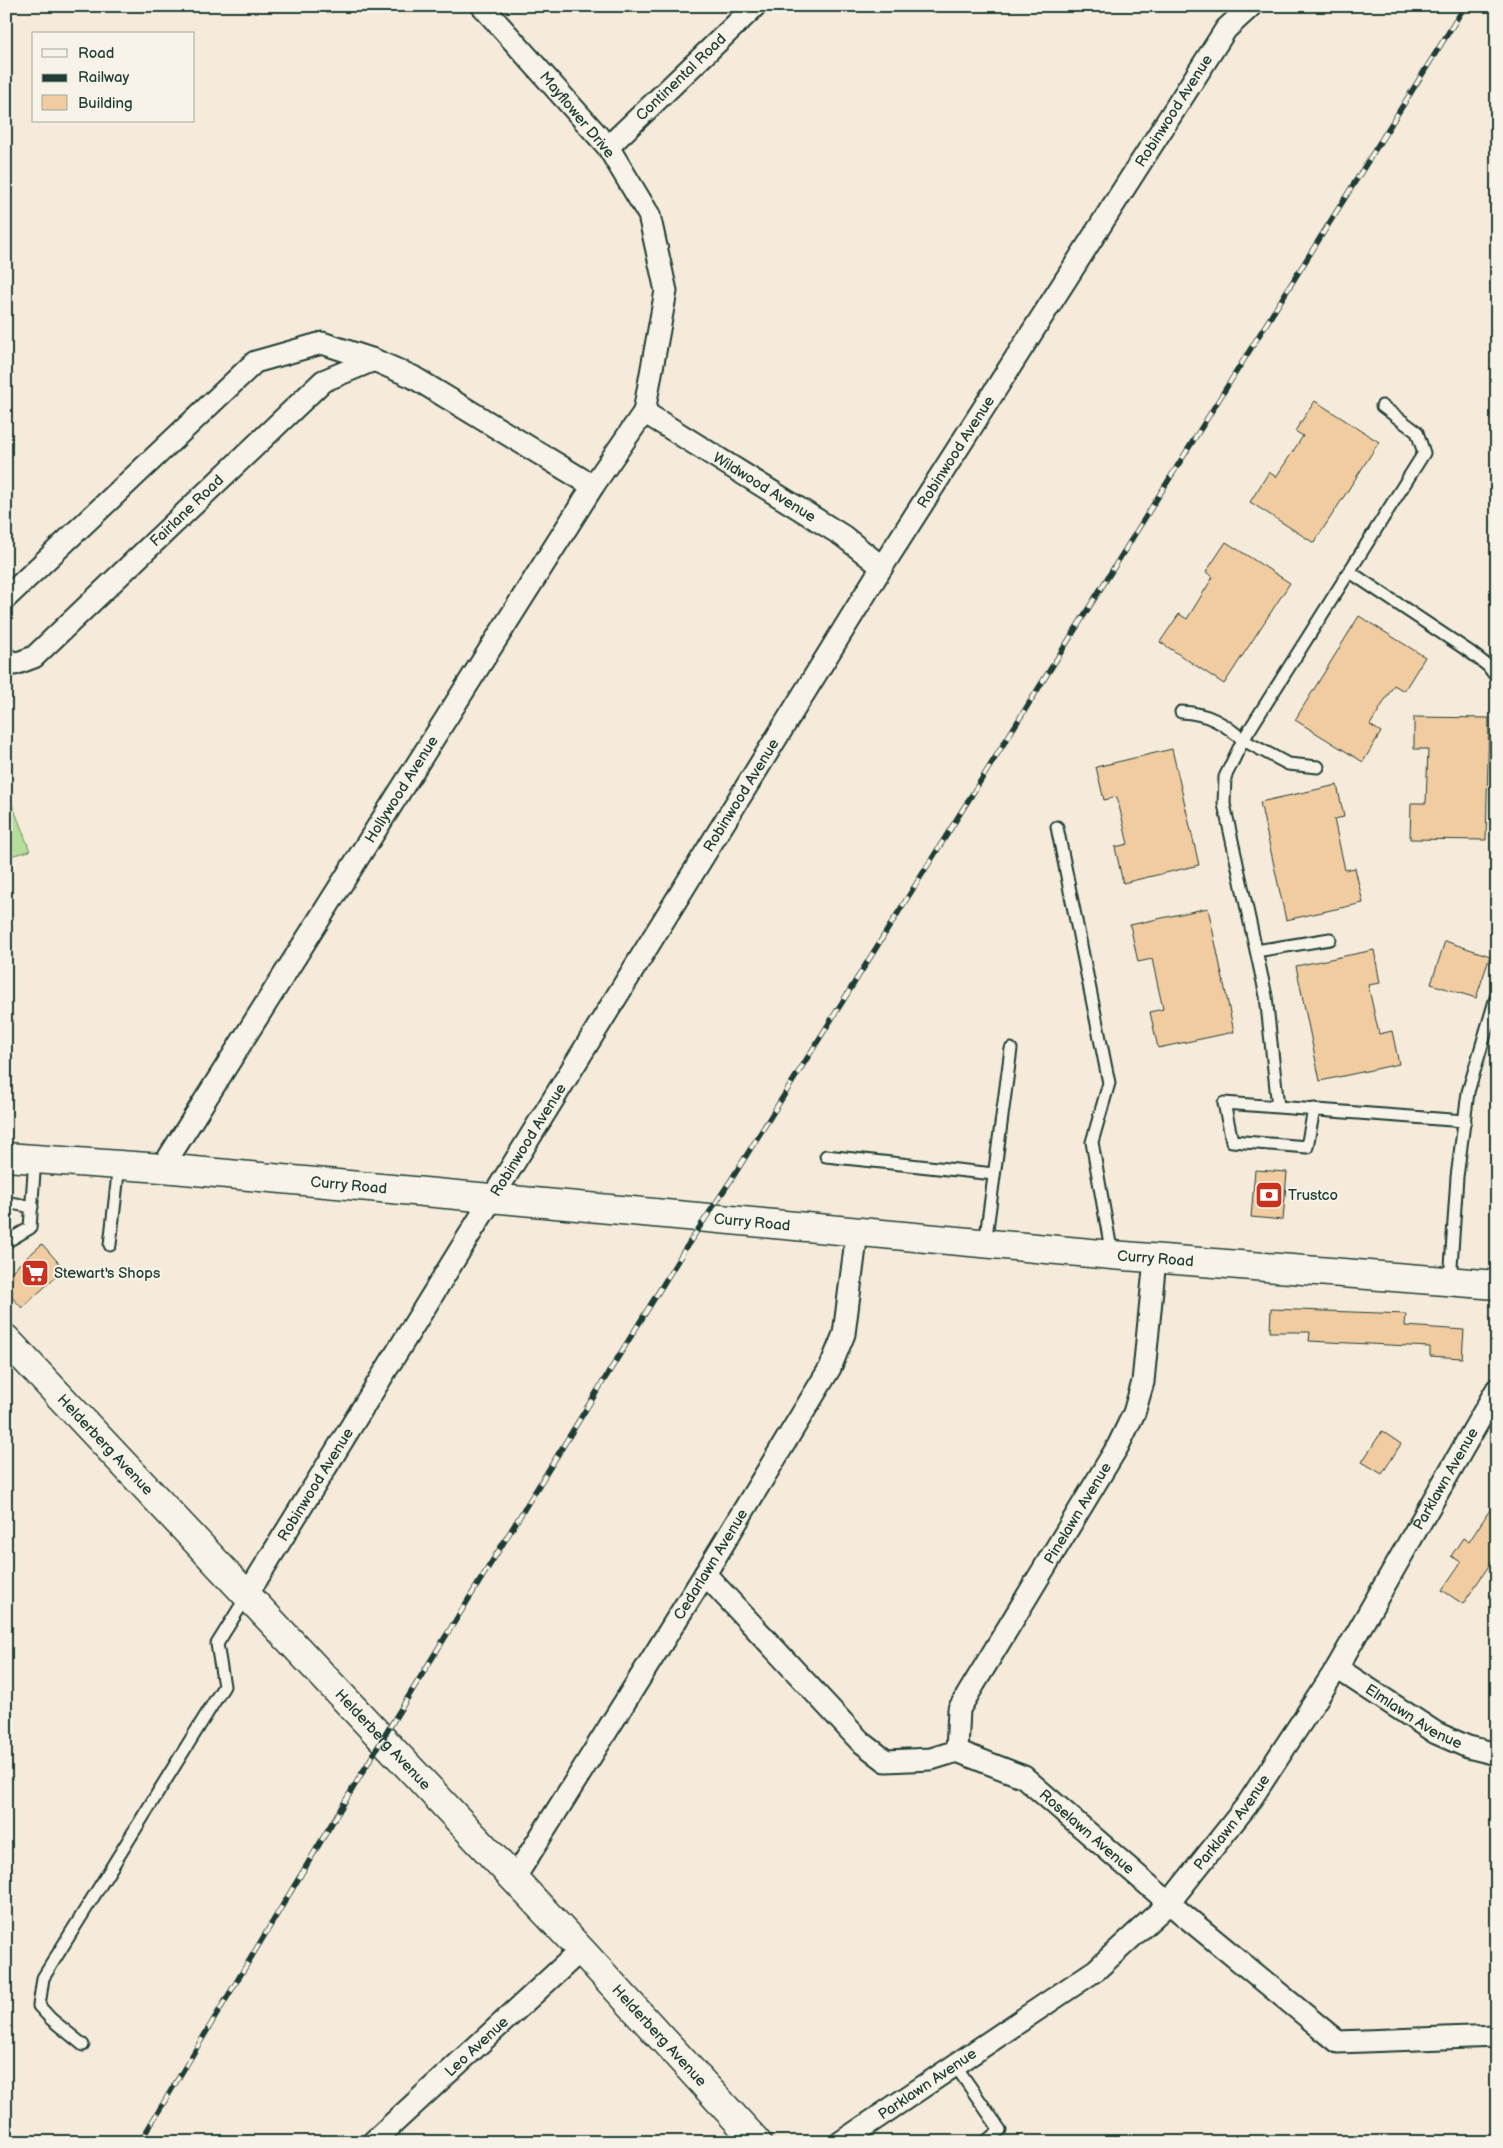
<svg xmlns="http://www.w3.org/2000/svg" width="1503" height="2148" viewBox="0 0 1503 2148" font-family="'Balsamiq Sans',sans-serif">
  <rect width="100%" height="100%" fill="#f6ebda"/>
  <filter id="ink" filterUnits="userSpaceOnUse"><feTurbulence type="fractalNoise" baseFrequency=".02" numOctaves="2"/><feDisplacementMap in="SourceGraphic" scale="10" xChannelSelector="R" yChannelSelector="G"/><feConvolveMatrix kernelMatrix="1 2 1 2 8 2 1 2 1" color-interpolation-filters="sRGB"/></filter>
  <g filter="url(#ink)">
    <path fill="#b4de9b" stroke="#6a8e68" d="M6,788L30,851L6,857Z"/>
    <path fill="#f1cca1" stroke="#1f3d34" d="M1315,401L1379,442L1314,543L1250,502L1269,472L1276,477L1303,436L1295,431Z
      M1226,542L1290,583L1224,684L1160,642L1179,614L1187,619L1213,577L1206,572Z
      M1359,616L1425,657L1404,691L1394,685L1370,725L1381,732L1363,762L1295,720Z
      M1414,717L1489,718L1486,840L1410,839L1411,803H1426L1428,749H1414Z
      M1172,749L1199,865L1123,883L1115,847L1128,844L1117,797L1104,800L1096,767Z
      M1337,785L1344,817L1334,819L1345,870L1355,868L1363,903L1286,920L1260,802Z
      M1208,908L1234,1032L1158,1048L1150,1012L1163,1009L1152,959L1138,962L1130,925Z
      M1445,941L1490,956L1476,998L1431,984Z
      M1374,950L1380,983L1368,985L1379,1034L1392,1031L1399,1064L1320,1081L1296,966Z
      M1255,1170L1287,1172L1283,1220L1251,1217Z
      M42,1244L64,1269L22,1308L6,1291V1276Z
      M1271,1309L1406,1314L1405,1326L1464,1330L1462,1358L1430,1356V1347L1309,1341L1310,1332H1270Z
      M1382,1431L1401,1444L1382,1474L1362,1462Z
      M1497,1499V1554L1463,1604L1442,1590L1461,1562L1451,1556L1463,1538L1469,1542Z"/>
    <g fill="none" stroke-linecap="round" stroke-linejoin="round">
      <defs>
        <path id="lane" d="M1350,572L1470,652L1488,666L1497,678
          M1181,712C1207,713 1224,723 1243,740L1424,453L1417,432L1382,406
          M1057,827L1109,1083L1092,1142L1112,1255
          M1256,951L1330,939
          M1278,1107L1266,996L1224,804L1225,777L1243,740L1288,764L1318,767
          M1314,1109L1307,1147L1232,1141L1224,1103L1465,1121
          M826,1156L994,1174
          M6,1202L32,1207
          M6,1242L30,1228L35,1159
          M985,1244L1011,1049
          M110,1245L119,1165
          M1450,1281L1457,1177L1468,1092L1497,994
          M83,2045L51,2019L39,2006L43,1978L224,1686L217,1644L247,1596
          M955,2065L1000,2130L985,2142"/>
        <g id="street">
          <path id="s1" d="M608,147L755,6"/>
          <path d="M374,360L413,377L593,486"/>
          <path id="s2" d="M644,412L843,536L882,567"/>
          <path d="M6,598L255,362L322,343L374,360L323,381L34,657L15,664L6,659"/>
          <path id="s3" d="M162,1168L593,486L644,412L666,291L649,215L608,147L482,6"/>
          <path id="s4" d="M705,1574L860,1741L886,1761L931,1759L957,1751L1024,1777L1169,1903L1338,2042L1497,2036"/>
          <path id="s5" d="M247,1595L882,567L1226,29L1251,6"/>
          <path id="s6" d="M1337,1668L1436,1733L1468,1747L1497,1754"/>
          <path id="s7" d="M957,1751L959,1709L1118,1446L1134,1413L1143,1382L1155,1259"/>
          <path id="s8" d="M514,1879L705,1574L830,1368L844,1334L857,1232"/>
          <path id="s9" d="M373,2142L581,1950"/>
          <path id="s10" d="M841,2142L1096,1970L1169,1903L1247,1805L1337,1668L1497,1389"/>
        </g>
        <g id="secondary">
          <path id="s11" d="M6,1339L581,1950L757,2142"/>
        </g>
        <g id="primary">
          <path id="s12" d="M6,1157L162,1168L1112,1255L1497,1285"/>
        </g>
      </defs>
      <use href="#lane" stroke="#1f3d34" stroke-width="15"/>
      <use href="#street" stroke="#1f3d34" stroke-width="25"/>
      <use href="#secondary" stroke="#1f3d34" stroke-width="31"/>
      <use href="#primary" stroke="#1f3d34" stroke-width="31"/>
      <use href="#lane" stroke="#f7f3e8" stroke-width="11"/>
      <use href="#street" stroke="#f7f3e8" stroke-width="21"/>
      <use href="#secondary" stroke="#f7f3e8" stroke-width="28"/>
      <use href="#primary" stroke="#f7f3e8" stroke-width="28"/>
      <defs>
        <path id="rail" d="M140,2142L397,1715L685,1249L731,1180L1465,6"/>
      </defs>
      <use href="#rail" stroke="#1f3d34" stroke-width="5.5"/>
      <use href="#rail" stroke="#f7f3e8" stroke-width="4" stroke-dasharray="11" stroke-linecap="butt"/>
    </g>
  </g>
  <defs>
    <symbol id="bank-square" viewBox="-11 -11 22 22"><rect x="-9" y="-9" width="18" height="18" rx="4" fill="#c8321e" stroke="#f7f3e8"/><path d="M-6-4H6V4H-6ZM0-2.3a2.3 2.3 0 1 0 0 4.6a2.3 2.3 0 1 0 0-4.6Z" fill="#fff"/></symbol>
    <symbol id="supermarket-square" viewBox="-11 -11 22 22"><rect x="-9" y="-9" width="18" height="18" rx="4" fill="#c8321e" stroke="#f7f3e8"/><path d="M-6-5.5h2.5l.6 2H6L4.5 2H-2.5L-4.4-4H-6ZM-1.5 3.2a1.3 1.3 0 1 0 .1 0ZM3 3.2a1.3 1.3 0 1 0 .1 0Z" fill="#fff"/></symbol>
  </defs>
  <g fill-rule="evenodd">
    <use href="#bank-square" x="1253" y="1179" width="32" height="32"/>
    <use href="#supermarket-square" x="19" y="1257" width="32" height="32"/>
  </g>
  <g text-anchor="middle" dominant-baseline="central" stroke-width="4" stroke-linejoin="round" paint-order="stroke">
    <g font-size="15" fill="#1f3d34" stroke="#f7f3e8">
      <text stroke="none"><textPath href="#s1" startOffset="101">Continental Road</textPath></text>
      <text stroke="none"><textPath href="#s5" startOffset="1750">Robinwood Avenue</textPath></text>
      <text transform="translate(577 115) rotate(50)">Mayflower Drive</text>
      <text stroke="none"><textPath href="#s5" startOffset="1345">Robinwood Avenue</textPath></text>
      <text stroke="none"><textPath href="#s2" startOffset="142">Wildwood Avenue</textPath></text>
      <text transform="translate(187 511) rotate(-44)">Fairlane Road</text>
      <text stroke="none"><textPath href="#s3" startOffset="448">Hollywood Avenue</textPath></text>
      <text stroke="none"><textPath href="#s5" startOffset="940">Robinwood Avenue</textPath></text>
      <text stroke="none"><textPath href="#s5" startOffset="535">Robinwood Avenue</textPath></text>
      <text stroke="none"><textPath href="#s12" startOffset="344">Curry Road</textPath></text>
      <text stroke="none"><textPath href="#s12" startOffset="749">Curry Road</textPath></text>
      <text stroke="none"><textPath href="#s12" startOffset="1154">Curry Road</textPath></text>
      <text stroke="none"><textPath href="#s11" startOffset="145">Helderberg Avenue</textPath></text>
      <text stroke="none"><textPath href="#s10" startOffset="914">Parklawn Avenue</textPath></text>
      <text stroke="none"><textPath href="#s5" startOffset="130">Robinwood Avenue</textPath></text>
      <text stroke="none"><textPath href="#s7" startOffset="271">Pinelawn Avenue</textPath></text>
      <text stroke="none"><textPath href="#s8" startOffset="371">Cedarlawn Avenue</textPath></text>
      <text stroke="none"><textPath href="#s6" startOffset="91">Elmlawn Avenue</textPath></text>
      <text stroke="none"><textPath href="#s11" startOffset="550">Helderberg Avenue</textPath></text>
      <text stroke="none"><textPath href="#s10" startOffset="509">Parklawn Avenue</textPath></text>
      <text stroke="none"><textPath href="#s4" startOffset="488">Roselawn Avenue</textPath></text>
      <text stroke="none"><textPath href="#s11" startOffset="955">Helderberg Avenue</textPath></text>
      <text stroke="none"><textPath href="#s9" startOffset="141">Leo Avenue</textPath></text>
      <text stroke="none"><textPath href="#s10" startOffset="104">Parklawn Avenue</textPath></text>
    </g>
    <g font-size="15" fill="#1f3d34" stroke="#f7f3e8" text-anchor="start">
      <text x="1288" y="1195">Trustco</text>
      <text x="54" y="1273">Stewart's Shops</text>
    </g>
  </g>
  <rect width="1503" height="2148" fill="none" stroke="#f7f3e8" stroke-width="25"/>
  <rect x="12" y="12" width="1478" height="2123" fill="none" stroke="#1f3d34" stroke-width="2" filter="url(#ink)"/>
  <rect x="32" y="32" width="162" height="90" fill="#f7f3e8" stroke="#a1aaa0"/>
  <rect x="42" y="49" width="25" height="8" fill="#f7f3e8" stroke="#a1aaa0"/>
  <text x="78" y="58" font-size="15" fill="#1f3d34">Road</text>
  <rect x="42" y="74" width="25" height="8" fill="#1f3d34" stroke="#a1aaa0"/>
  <text x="78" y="82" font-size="15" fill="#1f3d34">Railway</text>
  <rect x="42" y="95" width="25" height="15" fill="#f1cca1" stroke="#a1aaa0"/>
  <text x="78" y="108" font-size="15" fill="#1f3d34">Building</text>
</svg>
